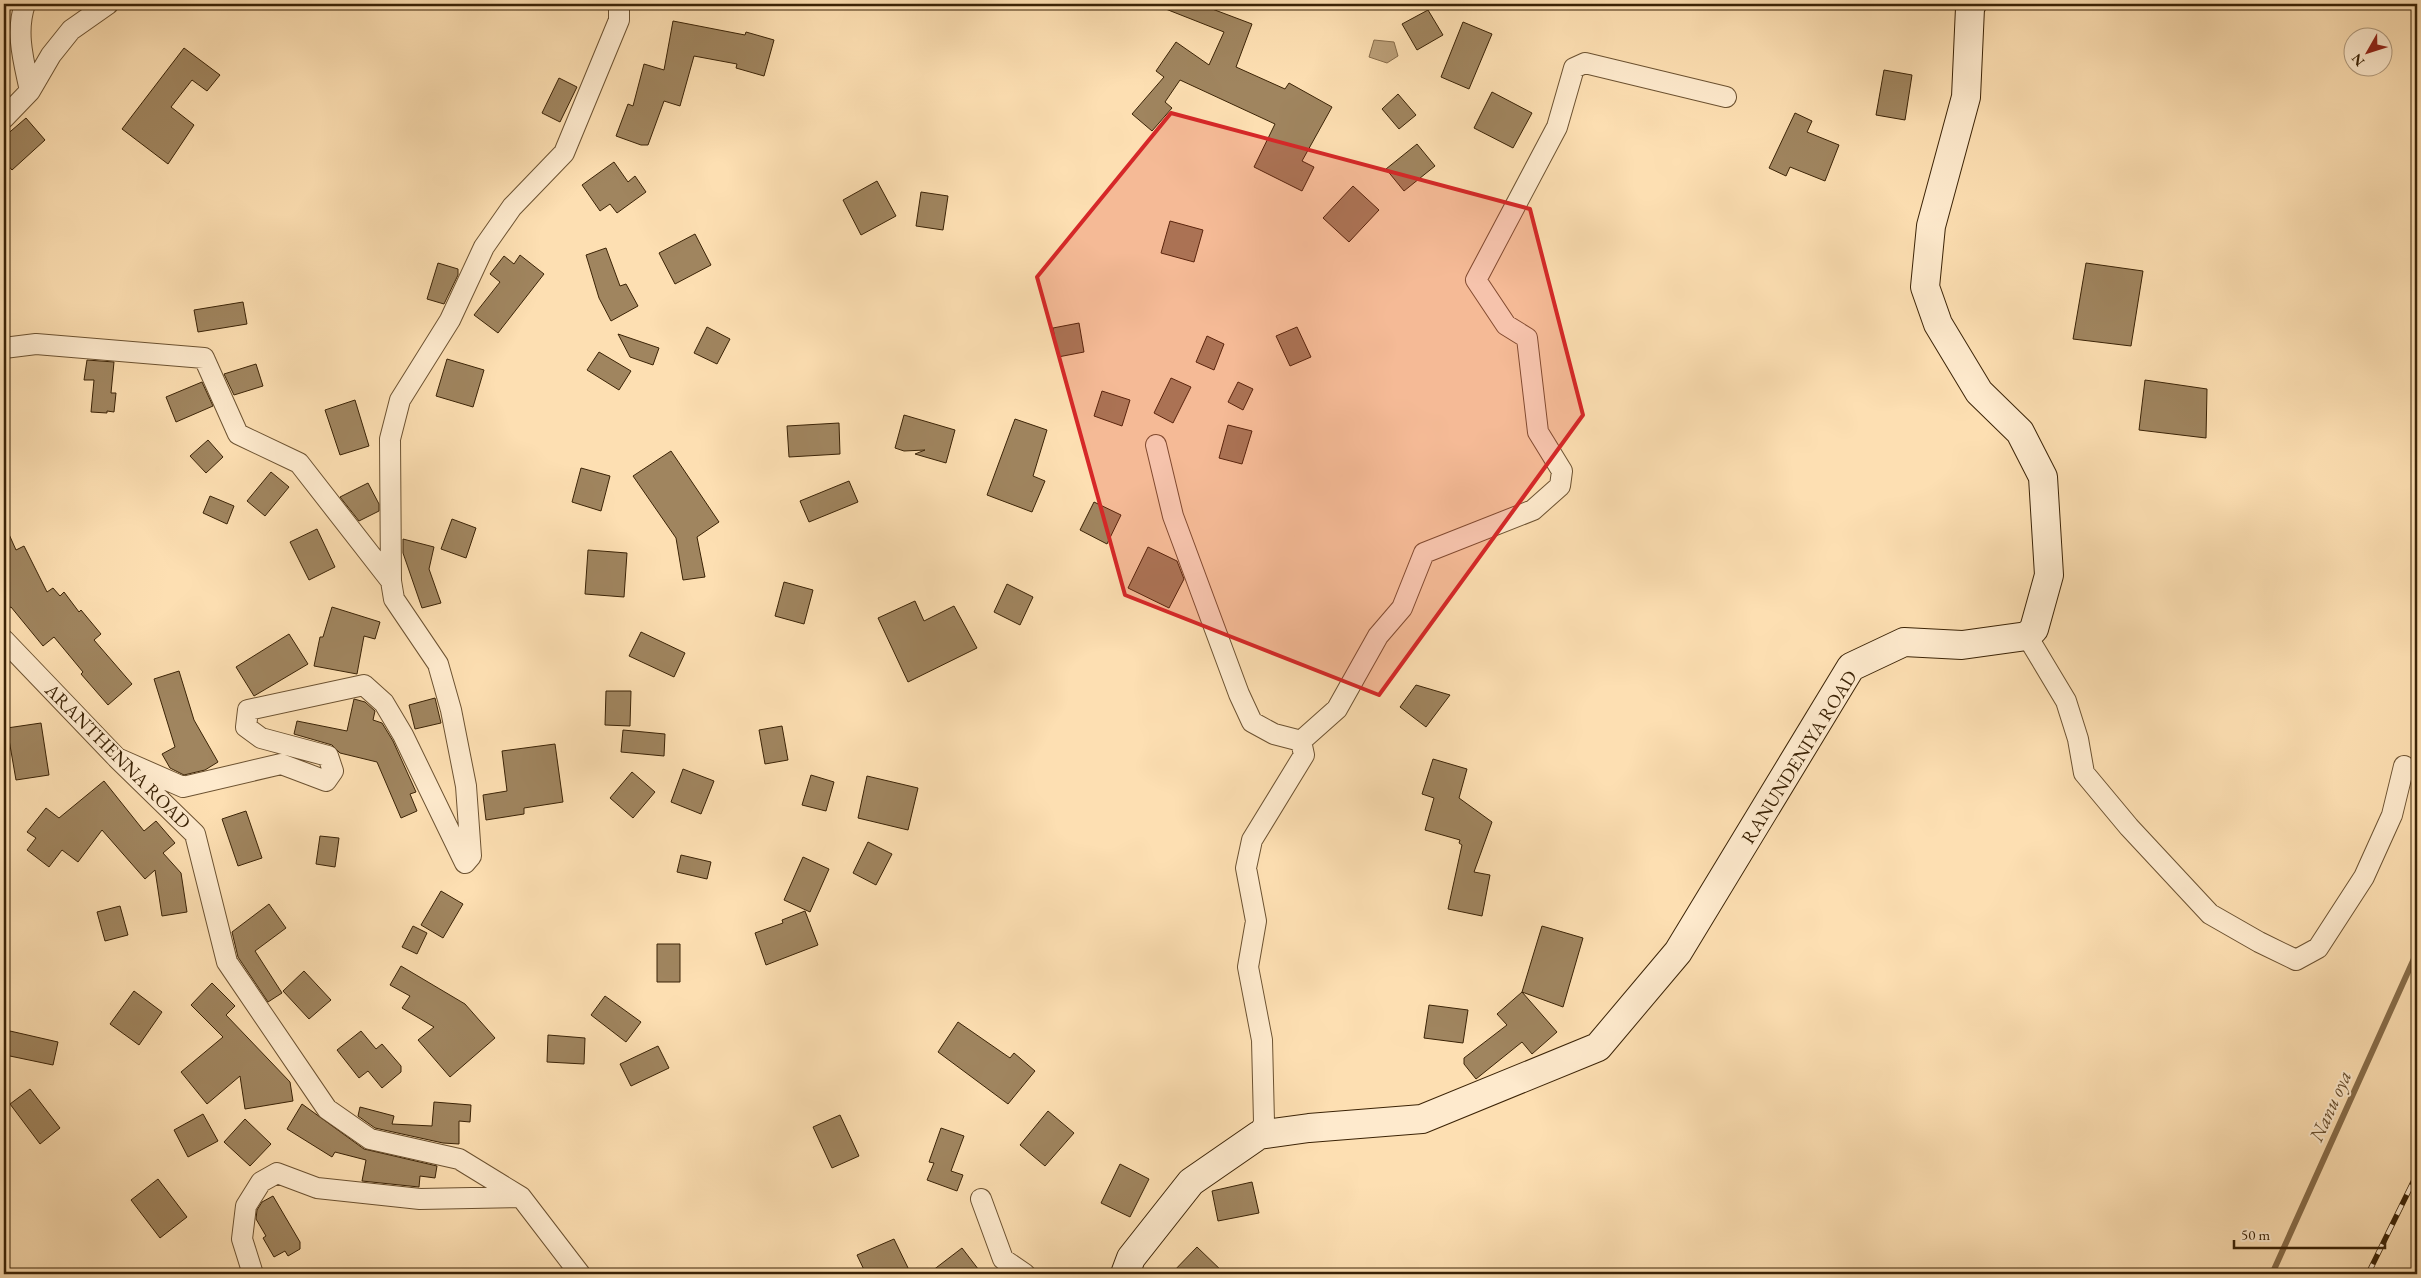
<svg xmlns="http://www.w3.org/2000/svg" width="2421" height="1278" viewBox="0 0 2421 1278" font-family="'EB Garamond',serif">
  <rect width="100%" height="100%" fill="#fddfb2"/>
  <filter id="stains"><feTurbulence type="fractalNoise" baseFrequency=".004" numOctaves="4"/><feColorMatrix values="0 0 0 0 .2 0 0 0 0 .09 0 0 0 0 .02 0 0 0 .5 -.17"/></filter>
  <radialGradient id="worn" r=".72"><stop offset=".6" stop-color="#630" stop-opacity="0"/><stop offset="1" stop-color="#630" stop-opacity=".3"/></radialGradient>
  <path fill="#bb9f78" stroke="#886d4a" d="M1374,40L1394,42L1398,56L1387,63L1369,57Z"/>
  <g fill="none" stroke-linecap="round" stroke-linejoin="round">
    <path stroke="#886d4a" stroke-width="6" d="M2272,1274L2417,952"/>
  </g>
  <path fill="#a0855f" stroke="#3b2306" d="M1153,4H1199L1252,24L1236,67L1285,89L1289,83L1332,107L1302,161L1314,167L1302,191L1254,167L1275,124L1180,80L1165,102L1172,108L1152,131L1132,114L1164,77L1156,71L1176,42L1209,65L1224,32Z
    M1428,10L1443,35L1417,50L1402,24Z
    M673,21L745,35L746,32L774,40L764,76L736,68L737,64L694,56L680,106L664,101L648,145H641L616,136L628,104L633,106L644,64L664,70Z
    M1463,22L1492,34L1469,89L1441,77Z
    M184,48L220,75L207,91L192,80L171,107L194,125L168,164L122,129Z
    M1884,70L1912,75L1905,120L1876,115Z
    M559,78L577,87L560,122L542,113Z
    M1492,92L1532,113L1513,148L1474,128Z
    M1398,94L1416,115L1399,129L1382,109Z
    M1795,113L1812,121L1807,132L1839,145L1825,181L1790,167L1786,176L1769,168Z
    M26,118L45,140L12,170L4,161V137Z
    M1417,144L1435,166L1404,191L1386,169Z
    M614,162L628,182L635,176L646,192L617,213L610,204L600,211L582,185Z
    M877,181L896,216L861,235L843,200Z
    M1353,186L1379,210L1349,242L1323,218Z
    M921,192L948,196L943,230L916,226Z
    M1170,221L1203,230L1194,262L1161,253Z
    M695,234L711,265L675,284L659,253Z
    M606,248L620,286L626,284L638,306L611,321L599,298L586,255Z
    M520,255L544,274L498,333L474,315L500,282L490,274L504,256L514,264Z
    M438,263L458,269V275L444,304L427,299Z
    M2086,263L2143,271L2131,346L2073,339Z
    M243,302L247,324L198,332L194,310Z
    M1079,323L1084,352L1058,357L1053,328Z
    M707,327L730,339L717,364L694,353Z
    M1297,327L1311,357L1290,366L1276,336Z
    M618,334L659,348L653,365L630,357Z
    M1207,336L1224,344L1214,370L1196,362Z
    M599,352L631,371L619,390L587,370Z
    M447,359L484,370L473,407L436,396Z
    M87,360L114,362L111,393H116L114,412L107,411V413L91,412L94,380H84Z
    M256,364L263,386L234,395L224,374Z
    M1171,378L1191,387L1173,423L1154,413Z
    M2145,380L2207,389L2206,438L2139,430Z
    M202,382L213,406L176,422L166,397Z
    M1238,382L1253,389L1243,410L1228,402Z
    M1102,391L1130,400L1122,426L1094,416Z
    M355,400L369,446L340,455L325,410Z
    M904,415L955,430L946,463L915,454L925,450L904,451L895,448Z
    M1015,419L1047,430L1033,476L1045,481L1032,512L987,495Z
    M839,423L840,454L789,457L787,426Z
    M1228,425L1252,431L1242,464L1219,458Z
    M208,440L223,457L206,473L190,456Z
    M671,451L719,522L697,537L705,577L683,580L676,538L633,476Z
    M581,468L610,476L601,511L572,502Z
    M271,472L289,487L265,516L247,501Z
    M849,481L858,502L809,522L800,501Z
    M368,483L379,504V511L359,521L340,497Z
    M210,496L234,506L227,524L203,513Z
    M1094,502L1121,515L1107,544L1080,530Z
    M452,519L476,528L466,558L441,549Z
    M4,523L16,550L24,546L47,592L53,588L60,596L64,592L79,612L81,610L101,634L94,640L132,684L108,705L81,674L83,672L54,637L43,646L11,607L4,610Z
    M317,529L335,567L309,580L290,542Z
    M403,539L434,547L429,569L441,603L422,608L403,553Z
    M1148,547L1177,561L1184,579L1169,608L1128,588Z
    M588,550L627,553L624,597L585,594Z
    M784,582L813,590L804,624L775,616Z
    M1007,584L1033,597L1020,625L994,612Z
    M915,601L924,621L954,606L977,648L908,682L878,618Z
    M332,607L380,622L375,639L364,636L357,674L314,666L320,637H323Z
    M641,632L685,653L674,677L629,656Z
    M289,634L308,664L254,696L236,667Z
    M179,671L194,720L218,762L205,770L184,775L170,768L162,754L175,747L154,679Z
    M1416,685L1450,695L1426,727L1400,707Z
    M606,691H631L630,726L605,725Z
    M435,698L441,723L415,729L409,705Z
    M354,699L365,702L375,711L373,720L382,723L393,741L416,792L410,794L417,811L401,818L377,762L340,753L332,745L294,734L297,721L347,731Z
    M41,723L49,775L16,780L7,728Z
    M782,726L788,760L765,764L759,730Z
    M623,730L665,734L664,756L621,752Z
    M555,744L563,802L524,808V814L486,820L483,795L507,791L502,751Z
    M1433,759L1467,769L1459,798L1492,822L1474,872L1490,875L1482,916L1448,909L1462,845L1459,843L1460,840L1425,830L1434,798L1422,794Z
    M683,769L714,781L701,814L671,802Z
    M632,772L655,792L633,818L610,798Z
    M811,775L834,782L826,811L802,805Z
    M867,776L918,788L908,830L858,818Z
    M104,781L144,831L156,821L175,843L163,853L181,873L187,912L162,916L155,870L145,879L102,830L78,862L62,850L49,867L27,850L36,838L27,832L46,808L59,818Z
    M246,811L262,858L238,866L222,819Z
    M320,836L339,838L335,867L316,864Z
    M868,842L892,854L876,885L853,873Z
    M681,855L711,862L707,879L677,872Z
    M803,857L829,869L810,912L784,900Z
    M441,891L463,904L443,938L421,925Z
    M269,904L286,928L255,951L282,993L268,1002L238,957L232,932Z
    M120,906L128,935L105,941L97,912Z
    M805,911L818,945L766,965L755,933L783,923L782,920Z
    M413,926L427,933L417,954L402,947Z
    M1542,926L1583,938L1563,1007L1522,992Z
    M657,944H680V982H657Z
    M401,966L465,1004L495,1038L450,1077L418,1040L434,1027L402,1008L410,996L390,985Z
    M304,971L331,1000L309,1019L283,991Z
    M212,983L235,1006L226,1015L290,1082L293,1101L245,1109L240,1076L207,1104L181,1072L223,1037L191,1005Z
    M134,991L162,1012L139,1045L110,1024Z
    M1522,992L1557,1032L1532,1054L1522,1042L1476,1079L1464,1064V1058L1507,1025L1497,1014Z
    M605,996L641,1022L626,1042L591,1015Z
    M1429,1005L1468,1010L1463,1043L1424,1038Z
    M958,1022L1010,1058L1014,1053L1035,1071L1008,1104L938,1052Z
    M10,1031L58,1042L53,1065L5,1055Z
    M361,1031L376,1049L382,1044L401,1066V1072L382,1088L368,1071L359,1078L337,1050Z
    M548,1035L585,1038L584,1064L547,1062Z
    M658,1046L669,1068L631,1086L620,1064Z
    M30,1089L60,1128L40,1144L10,1104Z
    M434,1102L471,1105L470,1122L459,1121V1144L443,1143L375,1128L358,1116L360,1107L394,1116L392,1124L432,1126Z
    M302,1104L364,1149L437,1166L435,1178L420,1176L419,1187L362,1181L366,1160L335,1152L332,1157L287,1129Z
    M1048,1111L1074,1133L1045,1166L1020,1145Z
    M203,1114L218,1141L188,1157L174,1130Z
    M840,1115L859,1156L832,1168L813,1127Z
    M245,1119L271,1144L250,1166L224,1142Z
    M941,1128L964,1136L951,1171L963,1175L957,1191L927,1180L934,1163L929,1162Z
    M1120,1164L1149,1179L1130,1217L1101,1203Z
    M158,1179L187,1217L160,1238L131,1200Z
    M1252,1182L1259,1213L1218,1221L1212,1191Z
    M273,1196L300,1242V1249L288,1256L285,1251L274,1257L263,1238L266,1236L256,1219L257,1210L262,1202Z
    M894,1239L911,1274H866L857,1255Z
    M1197,1247L1225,1274H1171Z
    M962,1248L982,1274H928Z"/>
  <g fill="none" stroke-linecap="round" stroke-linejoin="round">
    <defs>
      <path id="minor" d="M25,4C15,33 24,62 30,91
        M4,118L30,91L51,55L71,30L108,4
        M4,348L36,344L204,358L238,434L299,463L391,581
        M1156,445L1173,516L1239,694L1252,722L1274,734L1301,741
        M2027,636L2066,701L2078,739L2084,773L2129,827L2210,914L2259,942L2296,960L2318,948L2364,877L2392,815L2404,766
        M4,640L117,758L195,834L227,962L327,1109L370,1139L459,1159L521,1197L580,1274
        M117,758L183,787L281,764L326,781L333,771L328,756L261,738L246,727L248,710L364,685L384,703L403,735L465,863L471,856L466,786L451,710L438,664L394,599L391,581L390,439L400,400L450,320L484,247L512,207L564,153L619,20V4
        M1259,1135L1264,1122L1262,1040L1248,967L1256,921L1246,868L1252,840L1304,755L1301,741L1337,709L1378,636L1402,608L1424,553L1533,510L1560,486L1562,471L1538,432L1527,338L1506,325L1476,280L1557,127L1574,68L1585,63L1726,97
        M981,1199L1003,1259L1025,1274
        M253,1274L242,1239L246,1206L261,1182L277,1173L317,1188L420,1199L521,1197"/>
      <path id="secondary" d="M1125,1274L1131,1258L1191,1182L1259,1135L1309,1128L1422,1119L1598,1047L1678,952L1851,667L1904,642L1962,645L2027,636L2034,629L2049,575L2043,477L2020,432L1979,392L1938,324L1925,287L1931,226L1966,97L1970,8L1972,4"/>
    </defs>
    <use href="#minor" stroke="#6c5231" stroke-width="22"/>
    <use href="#secondary" stroke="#3b2306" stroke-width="30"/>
    <use href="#minor" stroke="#feeacd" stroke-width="20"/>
    <use href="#secondary" stroke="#feeacd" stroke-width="28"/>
    <defs>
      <path id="rail" d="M2368,1274L2417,1174"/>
    </defs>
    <use href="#rail" stroke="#3b2306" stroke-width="5.5"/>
    <use href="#rail" stroke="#feeacd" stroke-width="4" stroke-dasharray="11" stroke-linecap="butt"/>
  </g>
  <path fill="#d62828" fill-opacity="0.2" stroke="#d62828" stroke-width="4" stroke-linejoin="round" d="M1171,113L1530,209L1583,415L1379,695L1125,595L1037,277Z"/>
  <g text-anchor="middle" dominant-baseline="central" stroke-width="4" stroke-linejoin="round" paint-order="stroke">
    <g font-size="19" fill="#3b2306" stroke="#feeacd">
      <text transform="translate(118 756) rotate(45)">ARANTHENNA ROAD</text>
      <text transform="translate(1799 757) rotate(-58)">RANUNDENIYA ROAD</text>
    </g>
    <g font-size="20" font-style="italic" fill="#684e2e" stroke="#feeacd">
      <text transform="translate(2330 1106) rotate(-66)">Nanu oya</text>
    </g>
  </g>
  <rect width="2421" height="1278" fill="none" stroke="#fddfb2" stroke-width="20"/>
  <rect x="5" y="5" width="2411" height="1268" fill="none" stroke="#3b2306" stroke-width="2.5"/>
  <rect x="10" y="10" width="2401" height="1258" fill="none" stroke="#3b2306"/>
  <g transform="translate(2368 52) rotate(231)"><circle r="24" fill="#feeacd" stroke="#b09a7d"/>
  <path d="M0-4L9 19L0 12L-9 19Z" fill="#8f2418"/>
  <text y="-8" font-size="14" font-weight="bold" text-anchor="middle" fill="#3b2306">N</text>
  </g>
  <path d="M2234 1240v8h151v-8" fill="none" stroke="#3b2306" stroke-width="2.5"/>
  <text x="2241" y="1240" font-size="15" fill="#3b2306" stroke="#feeacd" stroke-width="4" paint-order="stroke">50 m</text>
  <rect width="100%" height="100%" filter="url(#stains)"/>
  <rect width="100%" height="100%" fill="url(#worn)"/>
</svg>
